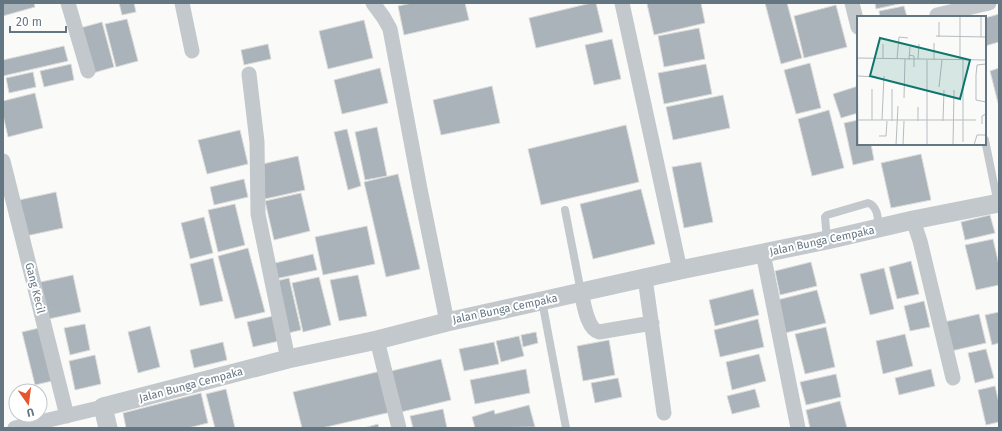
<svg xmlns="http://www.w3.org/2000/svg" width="1002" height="431" viewBox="0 0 1002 431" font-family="'Fira Sans',sans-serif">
  <rect width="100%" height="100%" fill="#fafaf8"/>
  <path fill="#aab3b9" stroke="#dcdcda" d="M3,3H34L35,7L3,16Z
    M119,3H134L136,12L122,15Z
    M412,3H465L469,20L404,35L398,6Z
    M591,3H596L603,32L536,48L529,18Z
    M650,3H701L705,23L654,35L647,4Z
    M765,3H787L802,58L781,64Z
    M875,3H903L876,9Z
    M836,5L847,47L804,58L794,16Z
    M904,6L907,17H880L879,11Z
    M999,14V42L985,46V18Z
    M127,19L138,61L116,67L105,24Z
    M364,20L373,58L328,69L319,31Z
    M102,22L114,67L93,73L80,28Z
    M699,28L705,59L664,67L658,36Z
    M612,39L621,79L594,85L585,45Z
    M268,44L271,59L244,65L241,50Z
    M64,46L68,61L3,76V60Z
    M810,63L821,108L796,114L784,70Z
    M71,64L74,80L44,87L40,71Z
    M706,64L712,94L664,104L658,73Z
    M380,68L388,103L342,114L334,80Z
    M999,68V103H998L990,71Z
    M33,72L36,87L9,93L6,78Z
    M492,86L500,123L441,135L433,100Z
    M858,86V113L841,118L833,94Z
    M35,93L43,128L8,137L3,115V101Z
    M723,95L730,128L673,140L666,107Z
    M829,110L844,168L812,176L798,119Z
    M858,120V144H871L874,160L853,165L844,123Z
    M626,125L639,182L541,205L528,149Z
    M377,127L387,176L365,180L355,132Z
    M347,129L361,186L348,190L334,132Z
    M240,130L248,164L207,174L198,140Z
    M921,154L931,200L891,208L881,163Z
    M298,156L305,190L265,199L258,165Z
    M701,162L713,222L684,228L672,167Z
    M398,174L420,269L386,277L364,182Z
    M244,179L248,197L214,205L210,187Z
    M641,189L655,244L593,259L580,204Z
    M56,192L63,228L26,236L19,200Z
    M301,193L310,231L274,240L265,201Z
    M235,204L245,245L218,252L208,210Z
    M990,215L995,233L965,240L961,222Z
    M204,217L213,253L190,259L181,223Z
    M367,226L375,264L323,275L315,237Z
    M993,239L999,265V285L976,290L965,245Z
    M248,248L265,312L235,319L218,256Z
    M313,254L317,270L275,279L271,264Z
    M213,258L223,301L200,306L190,264Z
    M911,261L919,294L897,299L889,267Z
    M811,262L817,286L780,295L775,271Z
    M884,268L894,309L870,315L860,274Z
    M73,275L81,312L44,320L36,283Z
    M358,275L367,316L339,321L330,280Z
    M319,277L331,325L303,332L292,283Z
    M289,278L301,330L284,334L272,282Z
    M753,289L759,315L715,326L709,300Z
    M817,290L826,323L785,333L777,300Z
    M924,301L930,327L910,331L904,306Z
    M999,312V343L992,345L985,315Z
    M979,314L986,343L947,352L940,323Z
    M273,316L279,341L253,347L247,322Z
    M758,319L764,347L720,357L714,330Z
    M85,324L90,350L70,355L64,328Z
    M150,326L160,367L138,373L128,332Z
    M826,327L835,367L805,374L795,334Z
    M39,328L52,381L35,385L22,332Z
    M536,332L538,343L523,347L521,335Z
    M905,334L913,366L883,374L876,341Z
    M519,336L524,356L501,362L496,341Z
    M609,340L615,375L583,381L577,346Z
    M223,342L227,360L194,368L190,350Z
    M494,342L499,364L464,371L459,349Z
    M986,349L994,378L975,383L968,353Z
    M759,354L766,381L732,390L726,362Z
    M95,355L101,384L75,390L69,361Z
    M441,359L451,400L397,413L387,372Z
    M526,369L530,393L475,404L470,380Z
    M931,369L935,386L899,395L895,378Z
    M381,371L391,412L322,428H302L293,392Z
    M836,374L841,397L806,405L800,382Z
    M618,378L622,397L595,403L591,383Z
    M995,386L999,403V422L986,425L978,390Z
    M226,389L235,428H215L206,394Z
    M755,389L760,407L732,414L727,396Z
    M201,393L208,423L188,428H126L123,413Z
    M840,401L847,428H810L806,410Z
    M529,405L535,427L475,428L472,417L494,410L495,414Z
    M443,409L447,428H413L410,416Z
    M378,424L379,428H364Z"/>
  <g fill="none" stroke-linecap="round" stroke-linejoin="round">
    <path stroke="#c3c8cc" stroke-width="8" d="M985,140L998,204
      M565,210L581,292
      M827,240L825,217L827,215L868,203C878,206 878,219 879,228
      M542,301L566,428"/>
    <path stroke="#c3c8cc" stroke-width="15" d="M68,3L88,71
      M182,3L192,51
      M373,3L384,18L390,29L420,189L447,322
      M622,3L680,270
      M852,3L858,27
      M937,15L989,3
      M249,74L257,142L258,214L288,359
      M3,161L67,416
      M913,220L920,241L953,378
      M763,253L798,428
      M645,278L664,413
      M581,292C584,304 587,329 599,332L652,323
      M377,340L399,428
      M15,428L103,407"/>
    <path stroke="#c3c8cc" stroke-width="19" d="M108,428L103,407L288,359L377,340L447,322L680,270L827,240L913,220L999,203"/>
  </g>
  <g text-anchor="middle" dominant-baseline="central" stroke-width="4" stroke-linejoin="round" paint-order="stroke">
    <g font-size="11" fill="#657683" stroke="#fff">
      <text transform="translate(822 241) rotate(-12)">Jalan Bunga Cempaka</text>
      <text transform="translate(35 288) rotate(76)">Gang Kecil</text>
      <text transform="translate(505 309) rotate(-12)">Jalan Bunga Cempaka</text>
      <text transform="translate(191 385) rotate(-15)">Jalan Bunga Cempaka</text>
    </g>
  </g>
  <g transform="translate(857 16)">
    <rect width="129" height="129" fill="#fafaf8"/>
    <path fill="none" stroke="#b5bdc2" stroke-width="1" d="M103,0V44M124,0V21M0,1L1,129M82,6V21M79,20L129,21M77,27V44M26,28V42M52,39L57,40V51M0,42L129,44M40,43L42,21L51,22M61,43L62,28M52,44L53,31M70,44V129M129,48L120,49L119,59V84L129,86M1,60L19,61M82,71L85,44M35,73V105M47,82L48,43M1,104H119M15,104V73M25,104L27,60M61,105V91M86,105L87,74M125,108V100L129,98M22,120H29L30,105M106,126V44M39,129L41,90M46,129L47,105M96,129L97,74M117,129L120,119H129"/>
    <path fill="#0f766e" fill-opacity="0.15" stroke="#0f766e" stroke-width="2" d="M23,22L113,44L103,83L13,60Z"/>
    <rect width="129" height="129" fill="none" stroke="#657683" stroke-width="2"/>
  </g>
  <rect width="1002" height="431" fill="none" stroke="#657683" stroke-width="8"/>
  <g transform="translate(28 403) rotate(166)"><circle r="19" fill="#ffffff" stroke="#c1c8cd"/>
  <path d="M0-3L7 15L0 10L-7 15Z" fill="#e4572e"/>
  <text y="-6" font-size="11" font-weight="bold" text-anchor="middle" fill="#657683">U</text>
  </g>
  <path d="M10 26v6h56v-6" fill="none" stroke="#657683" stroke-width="2"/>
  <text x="16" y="26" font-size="12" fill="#657683" stroke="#ffffff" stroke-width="3" paint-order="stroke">20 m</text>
</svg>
